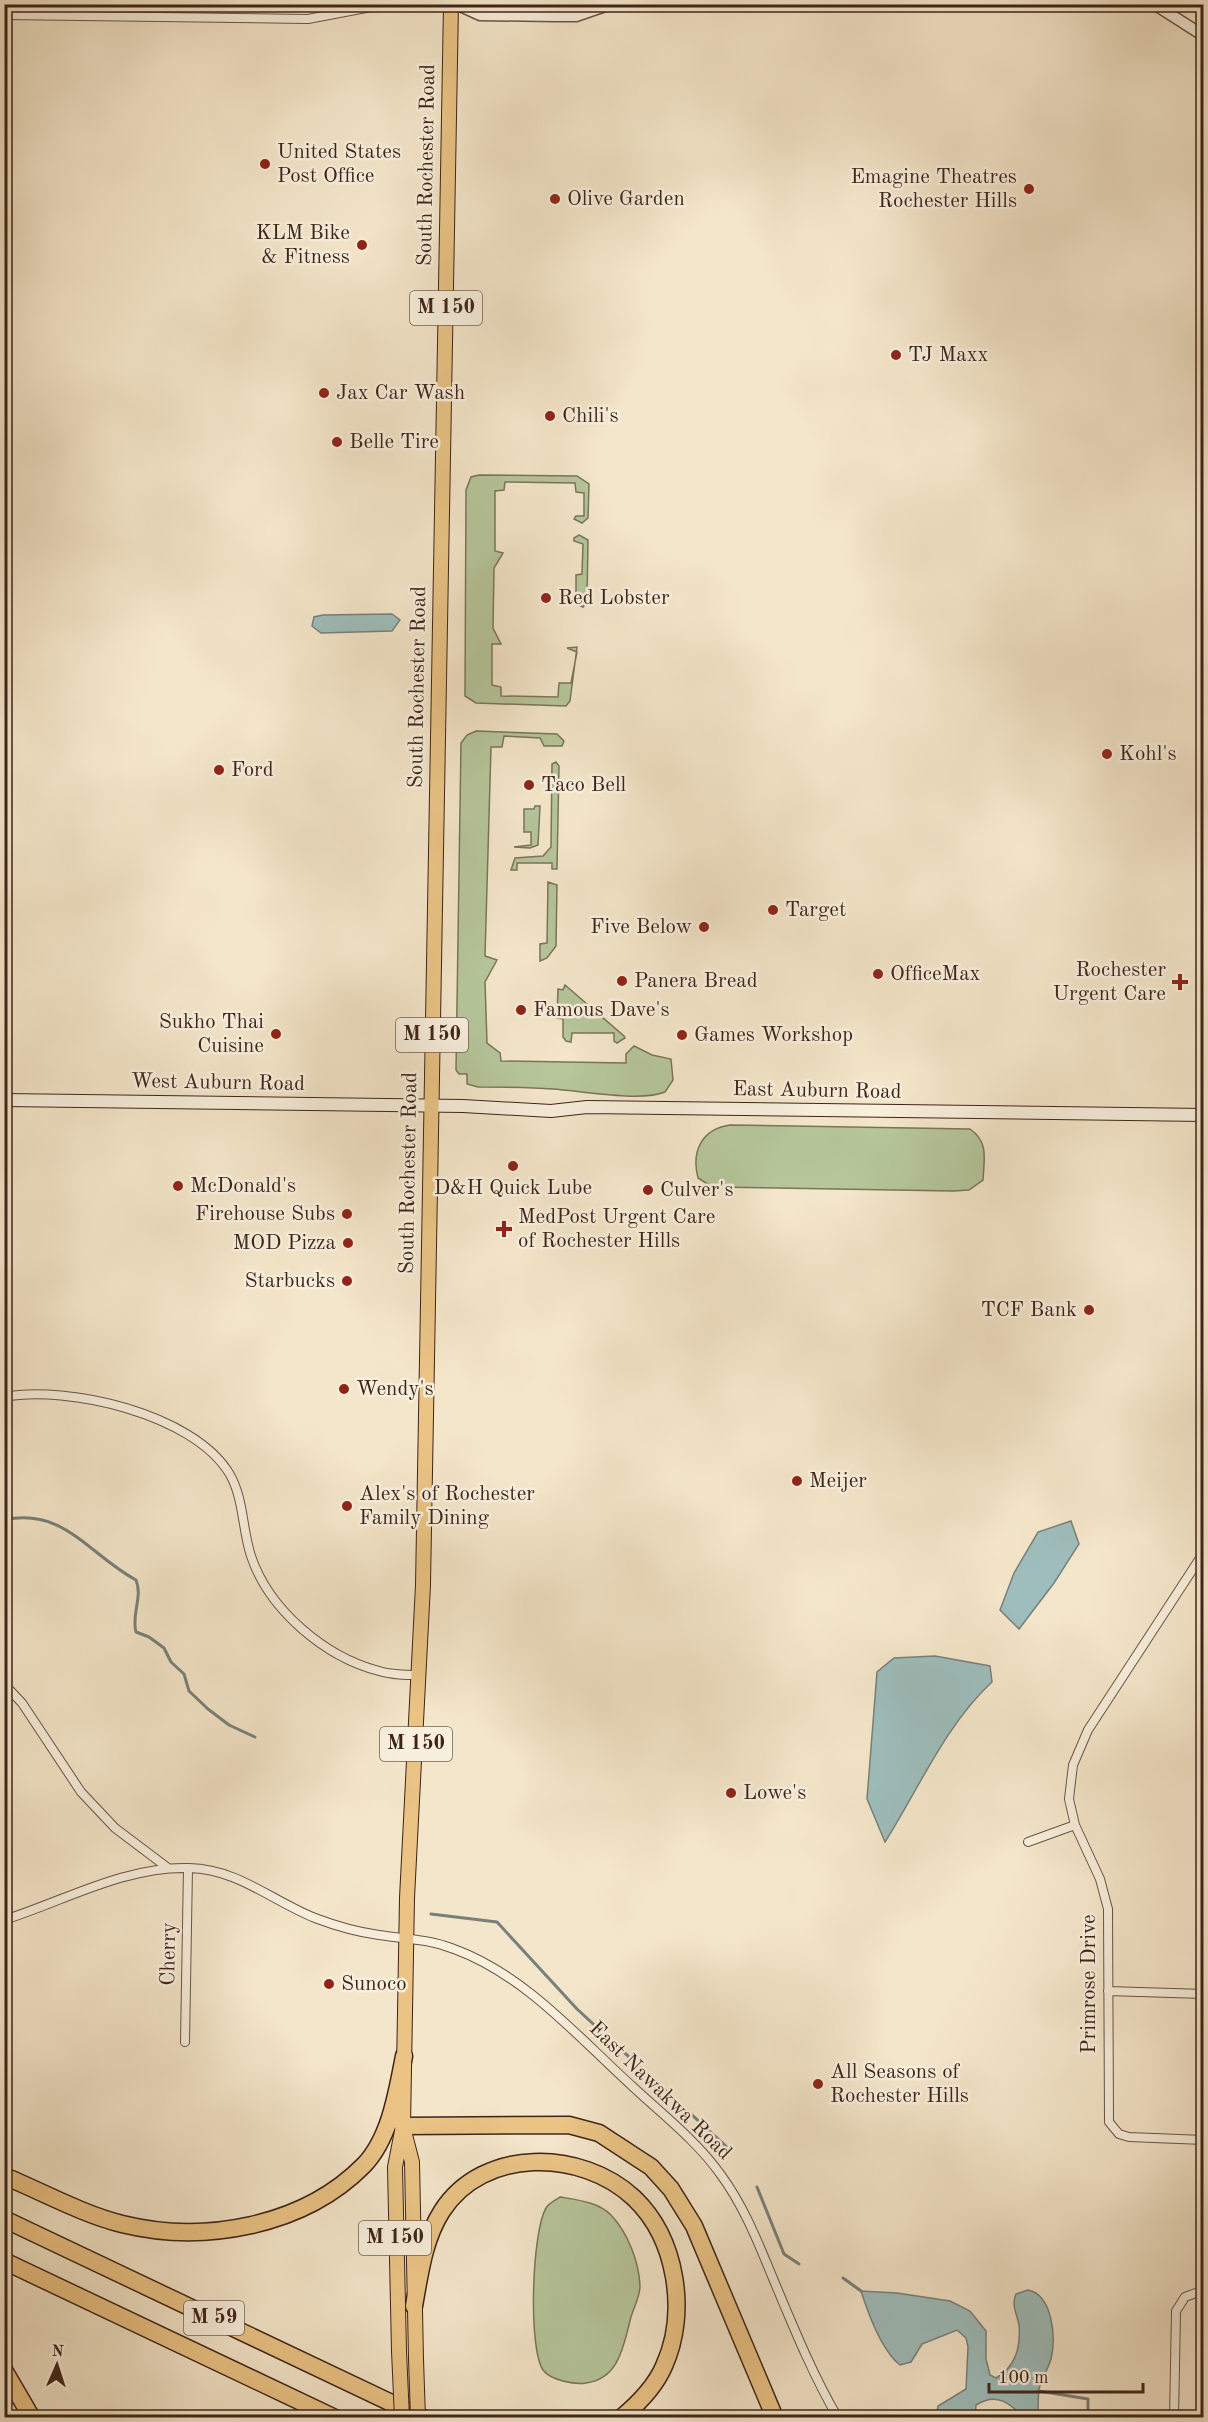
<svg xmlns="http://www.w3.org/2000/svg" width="1208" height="2422" viewBox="0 0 1208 2422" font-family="'Old Standard TT',serif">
  <rect width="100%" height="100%" fill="#f4e6ca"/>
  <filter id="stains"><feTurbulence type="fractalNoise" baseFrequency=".00333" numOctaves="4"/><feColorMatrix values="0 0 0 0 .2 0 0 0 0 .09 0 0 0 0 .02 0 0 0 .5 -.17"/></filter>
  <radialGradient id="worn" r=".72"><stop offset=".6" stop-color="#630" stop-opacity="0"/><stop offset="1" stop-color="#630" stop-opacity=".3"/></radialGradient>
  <path fill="#b6c69b" stroke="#7a755a" stroke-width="1.5" d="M479,475L577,476L589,484L588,518L582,523L574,519L576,516H584V493L576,492L575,483L505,482L504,490L495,491V551L503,553L494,568L493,628L501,644H492V685L501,687V696L558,697L559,683H571L577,652L567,648L577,647L570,701L566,706L476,703L465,696L466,490L471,477Z
    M579,535L588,540L587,602L583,607L576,604V575L582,574L583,544L574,541V538Z
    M476,731L557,734L564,741L562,746H544L540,738L504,736L502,747H491L485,956L497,960L485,982L487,1043L500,1053L501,1061L626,1063V1054L634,1046L652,1055L671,1059L673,1080L665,1092C641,1102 581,1091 553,1089C529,1087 503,1087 478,1087L467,1084V1074H459L456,1070L461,743L467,735Z
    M556,762L559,766L557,869H552V863H517V870H511L515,858L543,856L551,847L552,764Z
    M535,806H540L538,845L530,848L514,847L531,845V832H524V809H534Z
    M548,882L557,885L556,946L547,958L540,961V944L547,943Z
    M565,985L624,1036L625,1038L617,1043L614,1041V1033H572L571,1042L566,1041L563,1037V1019L557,1018L558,989L563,990Z
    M730,1125L970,1129C989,1142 984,1159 983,1180L969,1190L953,1191L712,1187L698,1178C691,1151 702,1129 730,1125Z
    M560,2197C578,2200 598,2202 611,2215C628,2233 639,2262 640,2286C640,2296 634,2307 631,2317C624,2343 620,2379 586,2383C575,2385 550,2380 543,2370C528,2347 532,2232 546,2208C549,2203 556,2200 560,2197Z"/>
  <path fill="#9ebebd" stroke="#78807b" stroke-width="1.5" d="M392,614L400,620L392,631L321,633L312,626L314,617L323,615Z
    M1071,1521L1079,1544L1054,1583L1019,1629L1000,1610L1014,1573L1038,1532Z
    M935,1656L990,1666L992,1682C946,1724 918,1790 885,1842L867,1799L877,1672L894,1658Z
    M1028,2290C1053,2295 1056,2338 1051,2359C1048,2369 1042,2378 1039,2389C1038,2398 1038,2408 1038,2417H1024C1009,2403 997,2392 976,2405L975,2417H936L938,2406L966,2389L968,2347L966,2338L957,2330L922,2344L911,2362L900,2365C881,2350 868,2313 861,2291L897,2293L950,2301L970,2311L986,2331V2359L990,2375L996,2378C1015,2367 1021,2347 1019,2325C1017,2314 1011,2305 1016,2294Z"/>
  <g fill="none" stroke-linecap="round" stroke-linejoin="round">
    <path stroke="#78807b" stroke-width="3" d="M4,1520C64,1507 88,1554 136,1580C143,1597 131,1615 136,1632L149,1637L164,1648L171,1662L184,1674L189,1691L208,1709L229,1725L255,1737
      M431,1914L497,1922L577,2009L729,2149
      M757,2187L784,2254L799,2264
      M843,2278L861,2291
      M1039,2391L1088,2399V2418"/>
    <defs>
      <path id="minor" d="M4,15L308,19L387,4
        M4,1397C68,1385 193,1414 229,1473C244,1498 242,1529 251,1556C269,1610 325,1657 379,1671C392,1675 406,1675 420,1675
        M1204,1552L1088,1730L1073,1765L1069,1799L1075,1825L1100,1879L1108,1909L1109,2122L1119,2134L1129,2137L1204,2140
        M4,1684L22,1703L81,1792L115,1828L168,1868
        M1028,1842L1075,1825
        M4,1920C64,1901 125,1866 189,1868C238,1869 272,1901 315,1918C336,1926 357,1932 379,1935C405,1939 429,1939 454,1949C525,1975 577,2036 632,2086C662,2114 697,2141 721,2175C746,2209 761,2250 777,2288C795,2331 814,2377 838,2418
        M1108,1991L1204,1994
        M185,2042L188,1868
        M1174,2418L1176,2311L1185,2297L1204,2290"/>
      <path id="tertiary" d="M456,4L480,15L556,16H576L611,4
        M1154,4L1204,36"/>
      <path id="secondary" d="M4,1100L463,1106L551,1111L587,1107L1204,1115"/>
      <path id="primary" d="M404,2131L412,2162L416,2359
        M399,2351L395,2167L403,2126L407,1898L423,1585L451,4"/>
      <path id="motorway" d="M403,2126L569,2125L599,2133L651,2167L671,2189L694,2226L775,2418
        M4,2176C43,2192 82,2214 122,2224C203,2244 303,2227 364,2165C390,2138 397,2092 404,2056
        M4,2219L423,2418
        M4,2261L335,2418
        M414,2306C420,2273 424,2239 442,2211C483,2147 582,2149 634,2198C677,2239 688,2313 664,2366C655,2387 638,2404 621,2418
        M4,2370L32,2418"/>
    </defs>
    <use href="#minor" stroke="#6c5445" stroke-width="10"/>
    <use href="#tertiary" stroke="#6c5445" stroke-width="13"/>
    <use href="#secondary" stroke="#3e2419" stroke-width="14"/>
    <use href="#primary" stroke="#3e2419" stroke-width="16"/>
    <use href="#motorway" stroke="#3e2419" stroke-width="19"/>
    <use href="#minor" stroke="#f8efdd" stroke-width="8"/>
    <use href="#tertiary" stroke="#f8efdd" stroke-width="10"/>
    <use href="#secondary" stroke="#f8efdd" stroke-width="12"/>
    <use href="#primary" stroke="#eac385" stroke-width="14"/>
    <use href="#motorway" stroke="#eac385" stroke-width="16"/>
    <defs>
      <path id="primary-bridge" d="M399,2351L402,2418
        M416,2359L418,2418"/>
    </defs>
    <use href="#primary-bridge" stroke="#3e2419" stroke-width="16" stroke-linecap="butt"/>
    <use href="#primary-bridge" stroke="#eac385" stroke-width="14"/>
  </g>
  <g fill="#8f2418" stroke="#f8efdd" stroke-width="2">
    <circle cx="265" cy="164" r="6"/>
    <circle cx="1029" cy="189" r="6"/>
    <circle cx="555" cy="199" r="6"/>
    <circle cx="362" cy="245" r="6"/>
    <circle cx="896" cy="355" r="6"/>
    <circle cx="324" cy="393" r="6"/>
    <circle cx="550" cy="416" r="6"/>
    <circle cx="337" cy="442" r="6"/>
    <circle cx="546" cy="598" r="6"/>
    <circle cx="1107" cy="754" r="6"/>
    <circle cx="219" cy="770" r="6"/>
    <circle cx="529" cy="785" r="6"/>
    <circle cx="773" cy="910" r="6"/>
    <circle cx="704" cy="927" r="6"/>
    <circle cx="878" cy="974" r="6"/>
    <circle cx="622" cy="981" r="6"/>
    <path d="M1177 973h6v6h6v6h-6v6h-6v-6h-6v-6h6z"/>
    <circle cx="521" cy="1010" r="6"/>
    <circle cx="276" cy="1034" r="6"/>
    <circle cx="682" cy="1035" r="6"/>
    <circle cx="513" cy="1166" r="6"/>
    <circle cx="178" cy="1186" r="6"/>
    <circle cx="648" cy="1190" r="6"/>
    <circle cx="347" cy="1214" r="6"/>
    <path d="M501 1220h6v6h6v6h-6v6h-6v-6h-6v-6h6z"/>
    <circle cx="348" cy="1243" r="6"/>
    <circle cx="347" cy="1281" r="6"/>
    <circle cx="1089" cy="1310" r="6"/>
    <circle cx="344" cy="1389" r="6"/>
    <circle cx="797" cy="1481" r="6"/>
    <circle cx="347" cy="1506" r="6"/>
    <circle cx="731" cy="1793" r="6"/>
    <circle cx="329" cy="1984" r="6"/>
    <circle cx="818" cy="2084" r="6"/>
  </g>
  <g text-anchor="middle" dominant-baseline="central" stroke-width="5" stroke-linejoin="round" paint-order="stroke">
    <g fill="#f8efdd" stroke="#766154" stroke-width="1.5">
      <rect x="410" y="291" width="72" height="34" rx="4.5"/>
      <rect x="396" y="1018" width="72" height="34" rx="4.5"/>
      <rect x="380" y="1727" width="72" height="34" rx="4.5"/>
      <rect x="359" y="2221" width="72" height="34" rx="4.5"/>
      <rect x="184" y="2301" width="60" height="34" rx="4.5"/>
    </g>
    <g font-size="20" font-weight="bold" fill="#3e2419">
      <text x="446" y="308">M 150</text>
      <text x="432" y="1035">M 150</text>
      <text x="416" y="1744">M 150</text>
      <text x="395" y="2238">M 150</text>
      <text x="214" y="2318">M 59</text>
    </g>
    <g font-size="21" fill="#3e2419" stroke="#f8efdd" text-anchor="start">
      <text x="277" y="152">United States<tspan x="277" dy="24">Post Office</tspan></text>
      <text x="1017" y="177" text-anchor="end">Emagine Theatres<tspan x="1017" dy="24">Rochester Hills</tspan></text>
      <text x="567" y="199">Olive Garden</text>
      <text x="350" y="233" text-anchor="end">KLM Bike<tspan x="350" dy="24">&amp; Fitness</tspan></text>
      <text x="908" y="355">TJ Maxx</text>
      <text x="336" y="393">Jax Car Wash</text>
      <text x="562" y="416">Chili's</text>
      <text x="349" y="442">Belle Tire</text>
      <text x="558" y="598">Red Lobster</text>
      <text x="1119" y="754">Kohl's</text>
      <text x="231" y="770">Ford</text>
      <text x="541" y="785">Taco Bell</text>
      <text x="785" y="910">Target</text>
      <text x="692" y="927" text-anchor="end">Five Below</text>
      <text x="1166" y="970" text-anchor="end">Rochester<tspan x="1166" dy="24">Urgent Care</tspan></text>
      <text x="890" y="974">OfficeMax</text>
      <text x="634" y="981">Panera Bread</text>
      <text x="533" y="1010">Famous Dave's</text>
      <text x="264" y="1022" text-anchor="end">Sukho Thai<tspan x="264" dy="24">Cuisine</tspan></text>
      <text x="694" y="1035">Games Workshop</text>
      <text x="190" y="1186">McDonald's</text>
      <text x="513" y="1188" text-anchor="middle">D&amp;H Quick Lube</text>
      <text x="660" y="1190">Culver's</text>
      <text x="335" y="1214" text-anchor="end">Firehouse Subs</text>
      <text x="518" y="1217">MedPost Urgent Care<tspan x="518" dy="24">of Rochester Hills</tspan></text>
      <text x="336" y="1243" text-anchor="end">MOD Pizza</text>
      <text x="335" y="1281" text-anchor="end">Starbucks</text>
      <text x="1077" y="1310" text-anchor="end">TCF Bank</text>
      <text x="356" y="1389">Wendy's</text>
      <text x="809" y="1481">Meijer</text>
      <text x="359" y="1494">Alex's of Rochester<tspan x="359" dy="24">Family Dining</tspan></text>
      <text x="743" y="1793">Lowe's</text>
      <text x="341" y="1984">Sunoco</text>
      <text x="830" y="2072">All Seasons of<tspan x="830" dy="24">Rochester Hills</tspan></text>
    </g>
    <g font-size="21" fill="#3e2419" stroke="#f8efdd">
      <text transform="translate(427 165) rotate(-89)">South Rochester Road</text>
      <text transform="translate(418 687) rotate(-89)">South Rochester Road</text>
      <text transform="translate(218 1083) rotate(1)">West Auburn Road</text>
      <text transform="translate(817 1091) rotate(1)">East Auburn Road</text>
      <text transform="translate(409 1173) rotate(-89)">South Rochester Road</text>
      <text transform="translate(169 1954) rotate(-89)">Cherry</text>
      <text transform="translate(1089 1984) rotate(-90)">Primrose Drive</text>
      <text transform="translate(660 2091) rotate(44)">East Nawakwa Road</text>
    </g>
  </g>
  <rect width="1208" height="2422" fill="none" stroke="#f4e6ca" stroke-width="24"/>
  <rect x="6" y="6" width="1196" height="2410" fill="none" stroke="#3e2419" stroke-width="3"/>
  <rect x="12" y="12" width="1184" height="2398" fill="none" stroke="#3e2419" stroke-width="1.5"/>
  <g transform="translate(57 2365) rotate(3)" stroke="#f8efdd" stroke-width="4.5" paint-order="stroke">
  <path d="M0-4.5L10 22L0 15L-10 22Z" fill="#3e2419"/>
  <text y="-9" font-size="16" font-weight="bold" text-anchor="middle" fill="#3e2419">N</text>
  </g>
  <path d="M989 2383v9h154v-9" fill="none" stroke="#3e2419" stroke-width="3"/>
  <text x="998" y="2383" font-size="18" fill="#3e2419" stroke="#f8efdd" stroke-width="4.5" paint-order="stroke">100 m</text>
  <rect width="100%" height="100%" filter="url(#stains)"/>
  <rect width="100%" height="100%" fill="url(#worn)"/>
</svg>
